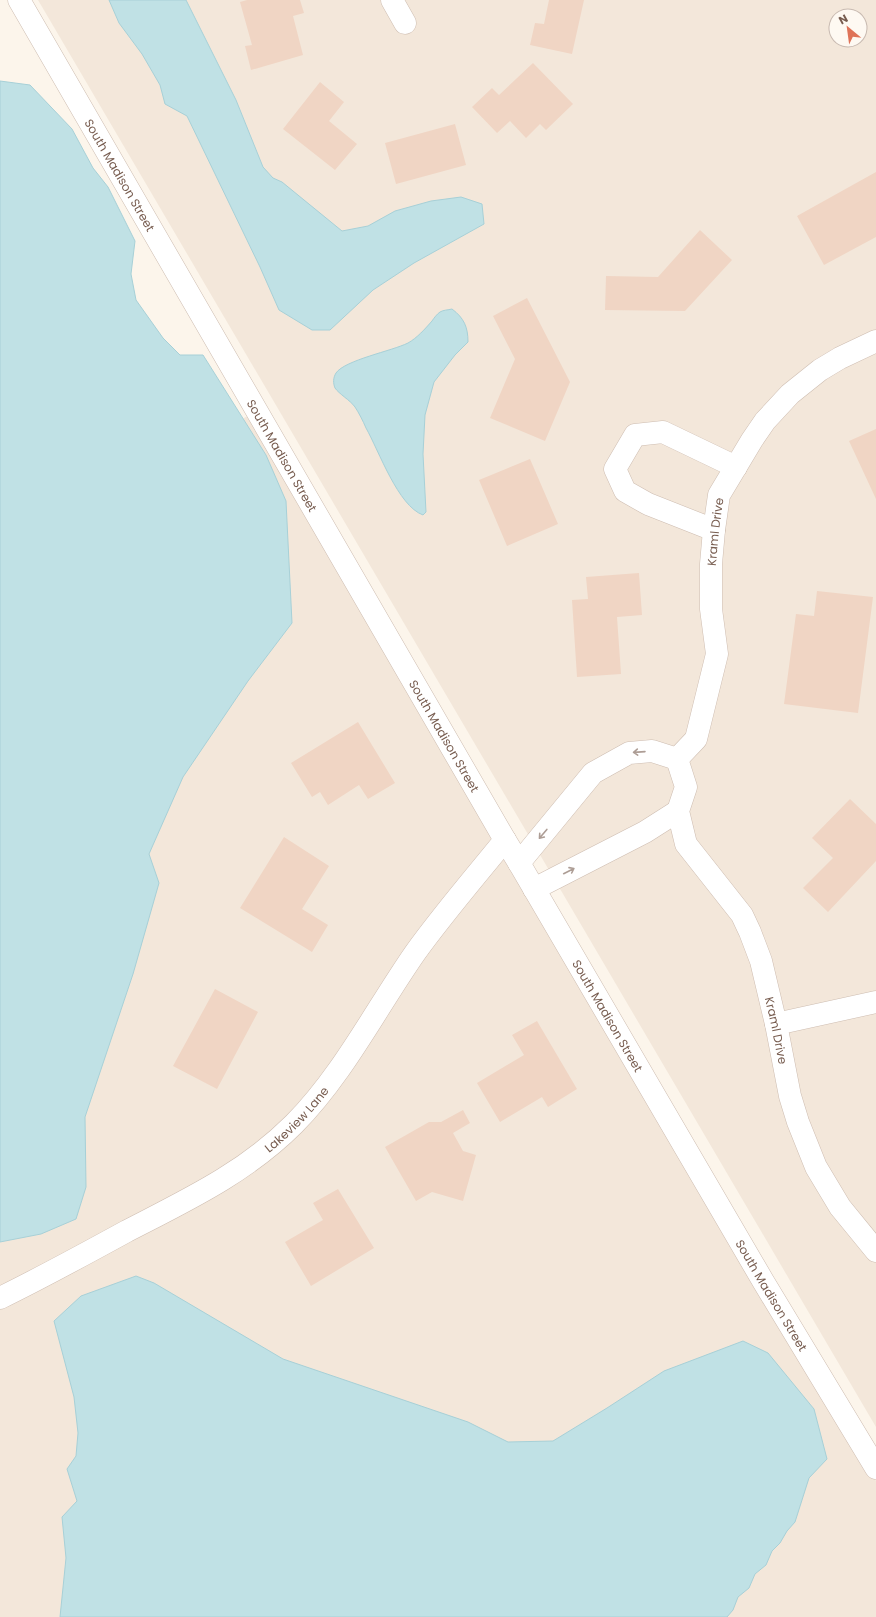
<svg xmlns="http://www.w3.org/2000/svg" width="876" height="1617" viewBox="0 0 876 1617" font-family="Poppins,sans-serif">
  <rect width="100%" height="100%" fill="#fcf5eb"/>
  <path fill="#f3e7da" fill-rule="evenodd" d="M38,0H876V1427ZM836,16H860V40H836Z
    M256,411L876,1481V1617H0V560Z"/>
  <path fill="#c0e1e5" stroke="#a7d0d7" d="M109,0H186L236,100L263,167L273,178L282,182L342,231L368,226L395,211L431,201L461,197L482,204L484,224L414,263L373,290L330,330H312L279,310L260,267L187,116L165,104L160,85L142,54L119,23Z
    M0,81L30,85L72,129L93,168L108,187L135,241L131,274L136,300L163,338L180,355H203L266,455L286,501L292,623L248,681L183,777L149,854L159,883L133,974L85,1117L86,1187L76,1219L41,1234L0,1242Z
    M452,309C464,318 468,327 468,342L455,355L434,382L425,415L423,454L426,512L423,515C398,506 379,451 366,428C363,421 359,413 355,407C350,400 339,394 335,388C333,383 333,378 336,373C345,360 392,351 408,343C417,338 425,329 432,321C434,318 437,314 440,312C443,310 448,310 452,309Z
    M136,1276L154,1283L283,1359L468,1422L508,1442L553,1441L607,1408L664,1371L743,1341L768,1353L814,1409L827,1459L809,1478L795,1522L787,1531L780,1543L772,1551L766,1565L755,1574L749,1588L738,1597L733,1610L727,1617H60L66,1558L62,1517L77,1501L67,1469L76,1456L78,1433L74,1397L54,1321L81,1296Z"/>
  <path fill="#f0d5c4" d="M247,0H300L304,13L293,16L303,55L251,70L245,46L252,45L240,2Z
    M549,0H584L572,54L530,45L535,23L544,24Z
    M533,63L573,104L546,130L540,124L526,138L510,121L497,133L472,107L492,88L499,95Z
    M320,82L344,102L329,121L357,144L335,170L283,129Z
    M455,124L466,165L396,184L385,143Z
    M876,172V237L824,265L797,216Z
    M700,230L732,260L685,311L605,310L606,276L658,277Z
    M527,298L570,382L545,441L490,418L515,359L493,316Z
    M876,429V499L849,441Z
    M530,459L558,524L507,546L479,480Z
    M639,573L642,615L617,617L621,674L577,677L572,600L588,599L586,577Z
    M817,591L873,597L858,713L784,704L796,614L814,616Z
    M358,722L395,783L368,799L359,785L328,805L320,792L312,797L291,763Z
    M850,799L876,824V861L828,912L803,888L833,858L812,838Z
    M284,837L329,866L302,909L328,925L312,952L240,908Z
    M215,989L258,1012L217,1089L173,1066Z
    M537,1021L577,1089L548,1107L542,1097L500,1122L477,1083L524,1055L512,1035Z
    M463,1110L470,1123L453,1133L463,1151L476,1155L463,1201L432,1192L416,1201L385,1147L429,1122H441Z
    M338,1189L374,1248L311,1286L285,1242L323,1220L313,1203Z"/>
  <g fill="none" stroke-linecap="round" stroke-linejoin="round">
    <defs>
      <g id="minor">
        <path d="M392,0L405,23"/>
        <path d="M714,530L648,504L625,491L615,469L635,435L663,432L736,467"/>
        <path id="s1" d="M677,759L686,787L678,811L686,844L742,915L750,932L761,961L776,1024L790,1096L798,1122L816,1167L840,1207L876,1251"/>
        <path id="s2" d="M677,759L696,739L717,654L711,609V564L714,530L719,495L752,440L765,421L790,394L820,370L840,358L876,341"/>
        <path d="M519,863L593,773L629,753L652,751L677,759"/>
        <path d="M534,889L645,832L678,811"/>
        <path d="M776,1024L876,1002"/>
        <path id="s3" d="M0,1298C43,1277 85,1254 127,1231C187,1200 245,1173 294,1124C342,1076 376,1009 415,953C443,914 475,877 505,840"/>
      </g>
      <g id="tertiary">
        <path id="s4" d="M19,0L505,840L519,863L763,1281L876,1468"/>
      </g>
    </defs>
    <use href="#minor" stroke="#cebdb1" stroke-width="23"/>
    <use href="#tertiary" stroke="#cebdb1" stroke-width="23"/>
    <use href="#minor" stroke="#fff" stroke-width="22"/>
    <use href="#tertiary" stroke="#fff" stroke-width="22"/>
  </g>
  <defs><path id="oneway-shaft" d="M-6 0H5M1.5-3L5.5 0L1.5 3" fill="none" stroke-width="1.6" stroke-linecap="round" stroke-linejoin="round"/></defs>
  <g stroke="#ad9d95">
    <use href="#oneway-shaft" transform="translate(639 752) rotate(176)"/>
    <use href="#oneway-shaft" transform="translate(543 834) rotate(130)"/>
    <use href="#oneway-shaft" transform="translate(569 871) rotate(-27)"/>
  </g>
  <g text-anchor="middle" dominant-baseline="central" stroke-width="3.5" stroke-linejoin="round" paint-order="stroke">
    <g font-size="12" fill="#775c4f" stroke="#fef9f2">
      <text stroke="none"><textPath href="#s4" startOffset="202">South Madison Street</textPath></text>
      <text stroke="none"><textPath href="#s4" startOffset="526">South Madison Street</textPath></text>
      <text stroke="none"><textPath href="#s2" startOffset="238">Kraml Drive</textPath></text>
      <text stroke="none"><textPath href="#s4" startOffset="850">South Madison Street</textPath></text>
      <text stroke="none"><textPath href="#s4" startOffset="1174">South Madison Street</textPath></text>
      <text stroke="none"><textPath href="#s1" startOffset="300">Kraml Drive</textPath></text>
      <text stroke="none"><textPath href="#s3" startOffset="348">Lakeview Lane</textPath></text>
      <text stroke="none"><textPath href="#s4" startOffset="1498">South Madison Street</textPath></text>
    </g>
  </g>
  <g transform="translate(848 28) rotate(331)"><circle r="19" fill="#fef9f2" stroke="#c8bab1"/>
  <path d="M0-3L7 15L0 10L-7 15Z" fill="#df7358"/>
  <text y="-6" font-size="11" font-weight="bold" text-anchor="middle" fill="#775c4f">N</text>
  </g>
</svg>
